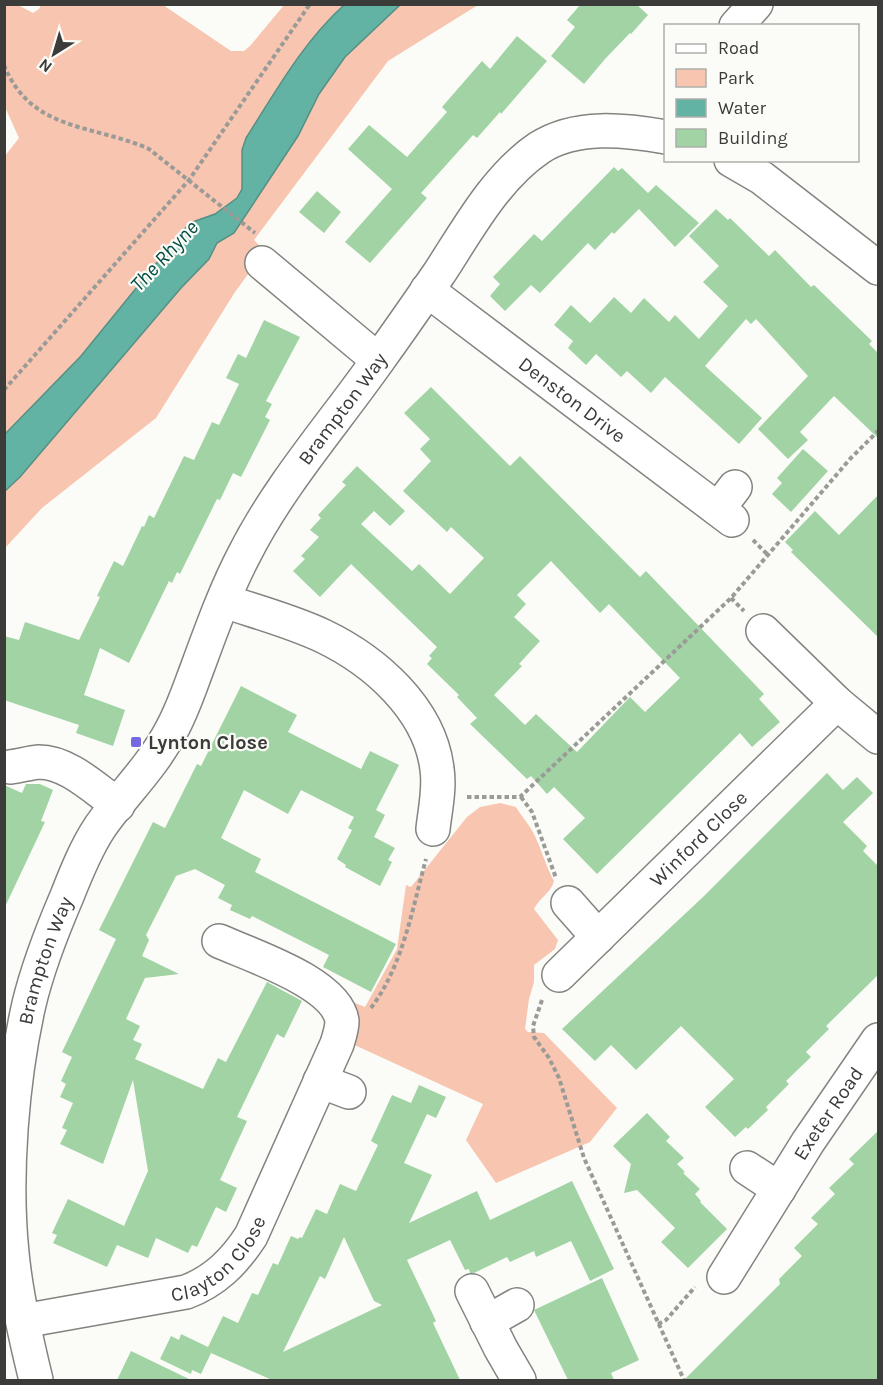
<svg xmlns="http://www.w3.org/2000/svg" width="883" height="1385" viewBox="0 0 883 1385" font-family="Karla,sans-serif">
  <rect width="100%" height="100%" fill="#fbfcf7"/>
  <path fill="#f8c5b1" d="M5,5H18L33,13L39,9L41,5H163L231,51H244L250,46L284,5H478L388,61L254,240L265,251L235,292L156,418L42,508L5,548L4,157L19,138L5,107Z
    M500,803L516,807C522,817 530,825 535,836C542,851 546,866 554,881C551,893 539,898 534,909L558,940L555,949L534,965V982L529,999L525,1029L528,1032L544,1033L617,1108L590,1142L496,1183L466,1140L483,1104L348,1042L350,1001L365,1007L397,949L406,885L411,887L467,817L480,807Z"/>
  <path fill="#62b3a4" stroke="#568f84" stroke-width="1.5" d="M344,5H400L345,57L319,94L298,136L234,233L217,243L209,259L181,288L20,477L5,491V434L81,356L181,233L190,223L215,214L237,198L242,189V150L246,138C276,91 303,42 344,5Z"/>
  <path fill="#a1d3a4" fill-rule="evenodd" d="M581,4H636L648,15L631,34L630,33L605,59L584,84L551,56L575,27L567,20Z
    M517,36L547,61L501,114L500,112L477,138L473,135L421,193L427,198L370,263L345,242L392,189L348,149L369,125L407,157L447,112L442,107L482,61L490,69Z
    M614,167L618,171L622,168L648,193L656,185L699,223L675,247L639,209L614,234L612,232L595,250L588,243L540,293L531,285L505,311L490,296L500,284L493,277L534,234L542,241Z
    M317,191L341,212L324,233L299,212Z
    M716,209L728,220L730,218L769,256L775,250L811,287L814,285L872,341L869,344L879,354V439L834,396L800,432L808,440L788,459L758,429L808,376L756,319L751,324L746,319L705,366L762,418L739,444L665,377L651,393L627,371L621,377L596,354L586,365L568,348L573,341L554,325L571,305L590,323L614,297L631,313L644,298L669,322L675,315L699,339L728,306L703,282L719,266L689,236Z
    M264,320L300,337L266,401L272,404L265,417L270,420L241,477L233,473L220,500L217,499L180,574L177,572L172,583L169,581L129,663L100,648L84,695L125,710L113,746L76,733L79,725L4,700V636L19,640L25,622L79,640L100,597L97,596L114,561L123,566L142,526L144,527L149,515L154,518L184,456L194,460L212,422L219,425L239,384L226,378L238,354L246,358Z
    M431,387L510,466L520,456L640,577L646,571L764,694L759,699L780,722L752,747L740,733L597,874L563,839L585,818L554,787L547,794L531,776L527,779L470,724L477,718L457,697L459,695L427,664L432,658L429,656L437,647L351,564L320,597L293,571L305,559L301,556L319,537L310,530L321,518L318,515L346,485L342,482L357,466L405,511L390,526L374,511L361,524L412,571L419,564L450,594L484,558L451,527L447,532L403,491L431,461L420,449L430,439L404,413ZM551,561L600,613L609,604L680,678L645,712L630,697L577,752L536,714L525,725L494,695L522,666L519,664L540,641L514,617L526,604L517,595Z
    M803,449L828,471L791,512L772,494L782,483L777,478Z
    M879,494V638L791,552L793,550L785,542L815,511L839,535Z
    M241,686L297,715L288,732L361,769L370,751L399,765L376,810L385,815L374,837L395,848L388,860L392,862L380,886L345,867L346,865L337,859L352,830L348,828L354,817L301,790L288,814L244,790L221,838L261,859L255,872L396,944L371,992L323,967L329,955L252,916L250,919L230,910L232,905L218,898L225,885L195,869L176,876L146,935L149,940L142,956L179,974L145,978L126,1019L140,1026L133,1040L142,1044L135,1059L203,1089L218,1058L226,1062L267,982L302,1001L284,1038L277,1034L237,1117L247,1121L220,1180L237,1188L226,1212L216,1207L197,1247L192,1245L188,1253L156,1238L148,1258L117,1245L107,1267L53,1243L57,1235L52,1233L68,1199L124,1226L148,1171L133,1080L103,1164L60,1144L67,1130L62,1128L73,1103L60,1097L66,1084L61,1081L72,1057L62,1052L116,939L99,930L153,822L165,828L197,764L201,766Z
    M827,773L843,790L857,777L873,793L843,822L867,846L863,851L879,867V974L826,1026L829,1029L806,1052L811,1057L786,1081L789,1084L766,1107L768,1110L748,1129L746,1127L735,1137L705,1107L734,1079L681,1026L636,1070L611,1045L595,1061L562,1029L703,897Z
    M26,784H40L53,790L41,821L45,822L4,909V785L22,793Z
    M419,1085L446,1097L436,1118L427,1114L404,1163L432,1175L409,1223L477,1191L490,1220L572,1181L614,1269L590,1281L571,1241L536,1257L534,1251L510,1262L507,1257L474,1273H470L469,1269L465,1270L450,1240L407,1260L436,1321L433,1323L460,1380H272L211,1353L201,1374L192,1370L191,1374L160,1359L171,1336L179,1340L181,1334L208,1347L223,1316L238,1323L252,1293L258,1295L273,1263L278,1265L291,1236L298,1239L300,1237L302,1238L316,1209L327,1214L340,1184L356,1191L378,1145L371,1141L392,1095L411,1103ZM344,1237L374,1301L382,1305L283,1352L320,1276L325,1279Z
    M647,1113L670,1137L666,1141L684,1158L677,1164L685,1172L683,1173L700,1189L695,1194L701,1201L700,1202L727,1229L688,1268L661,1242L675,1228L637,1190L624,1193L631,1164L613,1146Z
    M879,1130V1380H684L780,1284L779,1279L802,1256L794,1248L818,1224L811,1218L835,1194L829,1188L854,1164L849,1159Z
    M602,1278L639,1360L611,1373L614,1380H568L534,1310Z
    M131,1351L191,1380H117Z"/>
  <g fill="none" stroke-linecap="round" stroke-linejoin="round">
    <defs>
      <g id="minor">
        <path d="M736,26L756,4"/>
        <path d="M731,160L762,178L878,268"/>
        <path d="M262,263L378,360"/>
        <path id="s1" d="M427,290L732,520"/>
        <path d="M718,509L735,487"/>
        <path d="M224,601C257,612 291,621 323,636C375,661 430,709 437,769C440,789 435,810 433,829"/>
        <path d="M763,631L837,703L878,737"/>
        <path d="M10,767C19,766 29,763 39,762C68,762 95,789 118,805"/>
        <path d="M568,903L598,937"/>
        <path id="s2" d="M559,975L837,703"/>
        <path d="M320,1081L349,1092"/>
        <path d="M747,1168L779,1189"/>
        <path id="s3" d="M724,1277L808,1142L878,1040"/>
        <path d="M472,1291L501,1349L519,1380"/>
        <path id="s4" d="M23,1321L186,1292C215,1281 234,1262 251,1236L337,1044C339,1037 342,1029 342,1021C337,983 250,955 219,941"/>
        <path d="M487,1322L517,1305"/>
        <path id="s5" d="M36,1380C26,1339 16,1296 12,1253C4,1176 12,1079 29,1004C38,966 52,931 67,896C76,873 86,848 100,827C123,794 153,766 172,729C183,709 190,687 198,666C212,628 226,589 245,553C280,484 334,423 379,359C400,330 420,301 440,272C468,229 496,177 539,148C576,124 625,130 666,137"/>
      </g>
    </defs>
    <use href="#minor" stroke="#838480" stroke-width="36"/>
    <path stroke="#9a9b97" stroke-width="4" stroke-dasharray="4.5 3" stroke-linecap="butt" d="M4,65C31,132 93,124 149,149L255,233
      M4,390L189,180L310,4
      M753,540L768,555
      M731,598L744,611
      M467,797H520L731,598L850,459L878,431
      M521,797L532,812L556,878
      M542,1000L533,1026L534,1037L549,1058L559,1078L584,1158L684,1380
      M371,1008C403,965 412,910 426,859
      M658,1324L666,1320L695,1287"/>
    <use href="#minor" stroke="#fff" stroke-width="33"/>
  </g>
  <rect fill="#7569e3" stroke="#fbfcf7" stroke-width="2" x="130" y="736" width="12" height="12" rx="3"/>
  <g text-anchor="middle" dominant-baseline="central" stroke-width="4.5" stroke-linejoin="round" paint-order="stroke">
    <g font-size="20" fill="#3b3b39" stroke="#fbfcf7">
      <text stroke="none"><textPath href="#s1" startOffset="182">Denston Drive</textPath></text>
      <text stroke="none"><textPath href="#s5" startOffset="1058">Brampton Way</textPath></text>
      <text stroke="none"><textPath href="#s2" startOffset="195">Winford Close</textPath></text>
      <text stroke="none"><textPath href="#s5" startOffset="426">Brampton Way</textPath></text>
      <text stroke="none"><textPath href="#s3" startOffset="194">Exeter Road</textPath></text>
      <text stroke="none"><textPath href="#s4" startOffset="212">Clayton Close</textPath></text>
    </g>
    <g font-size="20" font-weight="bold" fill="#3b3b39" stroke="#fbfcf7" text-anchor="start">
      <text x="148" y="742">Lynton Close</text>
    </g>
    <g font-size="21" font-style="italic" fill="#004c42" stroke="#fbfcf7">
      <text transform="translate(164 256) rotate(-47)">The Rhyne</text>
    </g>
  </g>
  <rect width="883" height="1385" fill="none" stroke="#3b3b39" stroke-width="12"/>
  <rect x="664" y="24" width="195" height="138" fill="#fbfcf7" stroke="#aeafab" stroke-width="1.5"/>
  <rect x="676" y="44" width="30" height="9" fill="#ffffff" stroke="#aeafab" stroke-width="1.5"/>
  <text x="718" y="54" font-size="18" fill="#3b3b39">Road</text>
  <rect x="676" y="69" width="30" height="18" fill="#f8c5b1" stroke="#aeafab" stroke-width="1.5"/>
  <text x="718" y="84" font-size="18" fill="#3b3b39">Park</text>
  <rect x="676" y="99" width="30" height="18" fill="#62b3a4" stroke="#aeafab" stroke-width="1.5"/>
  <text x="718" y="114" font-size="18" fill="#3b3b39">Water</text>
  <rect x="676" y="129" width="30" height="18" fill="#a1d3a4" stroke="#aeafab" stroke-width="1.5"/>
  <text x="718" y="144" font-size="18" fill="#3b3b39">Building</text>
  <g transform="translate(54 54) rotate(217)" stroke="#fbfcf7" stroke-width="4.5" paint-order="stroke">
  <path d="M0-4.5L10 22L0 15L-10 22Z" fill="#3b3b39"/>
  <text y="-9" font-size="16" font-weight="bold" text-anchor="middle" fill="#3b3b39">N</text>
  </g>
</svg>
